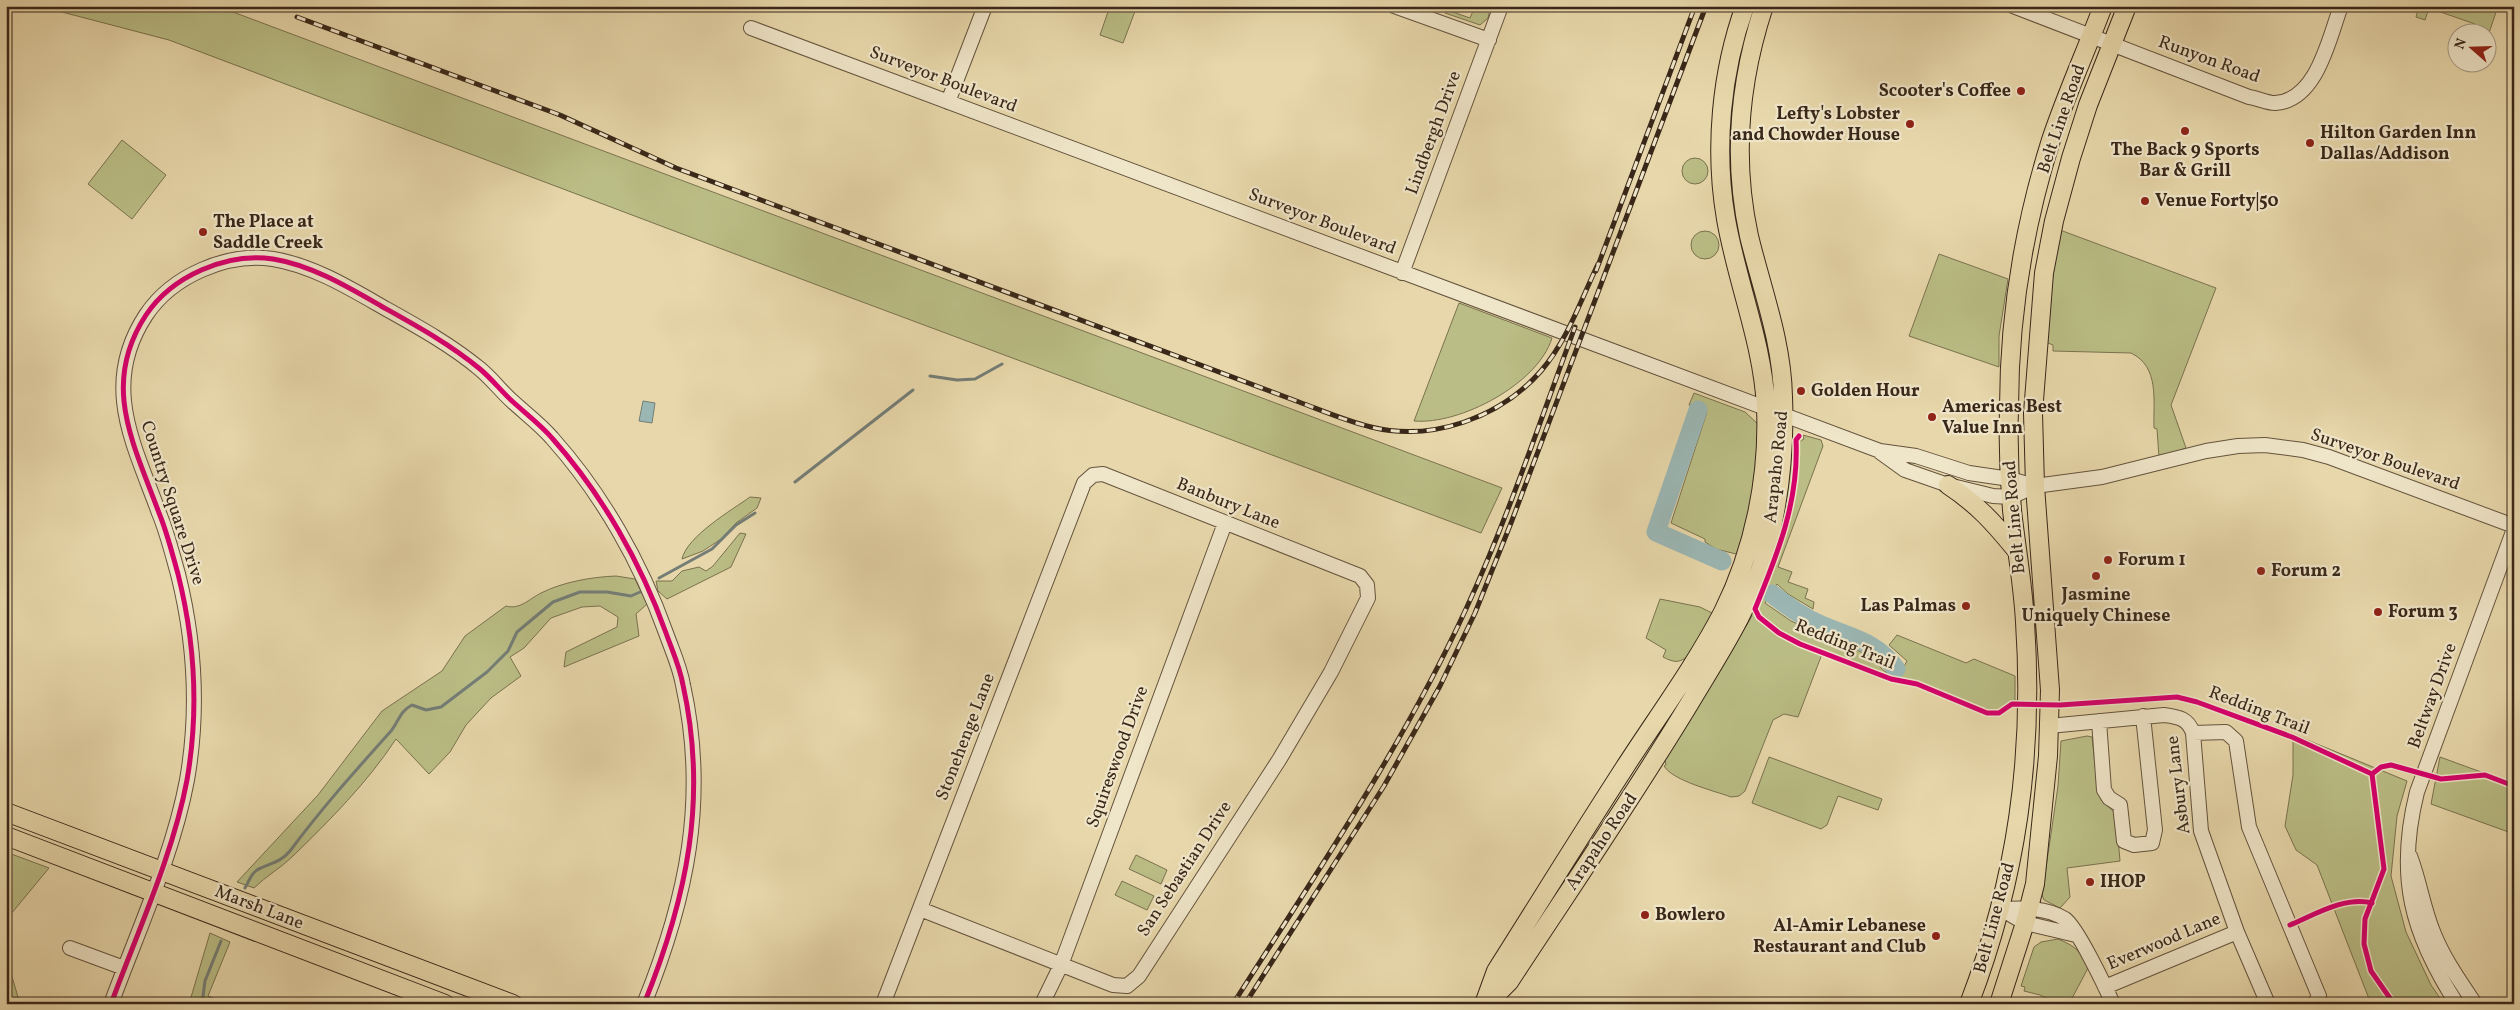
<svg xmlns="http://www.w3.org/2000/svg" width="2520" height="1010" viewBox="0 0 2520 1010" font-family="Vollkorn,serif">
  <rect width="100%" height="100%" fill="#e7d7aa"/>
  <filter id="stains"><feTurbulence type="fractalNoise" baseFrequency=".004" numOctaves="4"/><feColorMatrix values="0 0 0 0 .2 0 0 0 0 .09 0 0 0 0 .02 0 0 0 .5 -.17"/></filter>
  <radialGradient id="worn" r=".72"><stop offset=".6" stop-color="#630" stop-opacity="0"/><stop offset="1" stop-color="#630" stop-opacity=".3"/></radialGradient>
  <path fill="#babd85" stroke="#7a724f" d="M39,6H217L1502,488L1481,533L841,294L169,40Z
    M1110,6H1137L1123,43L1100,35Z
    M1475,6H1491L1488,18L1480,25L1445,13L1447,10L1470,18Z
    M2419,6H2498L2488,36V32H2473L2475,24L2429,8L2425,20L2416,17Z
    M122,140L166,175L132,219L88,184Z
    M1682 171a13 13 0 1 1 26 0a13 13 0 1 1-26 0Z
    M2060,230L2216,288L2171,405L2186,448L2159,457L2157,429L2154,428C2153,401 2160,367 2131,353L2053,351V345L2043,341Z
    M1691 245a14 14 0 1 1 28 0a14 14 0 1 1-28 0Z
    M1939,254L2008,279L1999,336V367L1909,336Z
    M1459,303L1552,338C1538,384 1460,425 1414,421Z
    M1694,393L1745,412L1759,425L1760,460L1740,555L1716,549L1705,542V539L1671,523L1707,412L1689,405Z
    M1803,435L1821,440L1823,446L1778,567L1792,572L1788,582L1808,589L1805,598L1814,602L1813,609L1788,594L1777,584L1765,603L1791,621L1870,656C1879,663 1880,671 1892,675L1902,670L1907,661L1889,645L1897,635L1966,663L1974,659L2015,676V702L2008,703L1997,711L1979,708L1921,684L1893,678L1822,650L1782,632L1757,612L1790,522L1799,467L1798,442L1804,439Z
    M1793,442L1795,472L1782,536L1753,613L1784,639L1822,654L1798,717L1784,714L1773,720L1745,791L1739,796L1731,797C1715,791 1673,781 1664,766L1666,765L1665,760H1663L1742,627L1745,628L1752,616L1749,610Z
    M750,497L761,498L757,508L736,523L721,539L703,551L682,559C687,536 732,510 750,497Z
    M740,533L746,534L731,567L667,599L658,591L656,581H672L682,571L699,567L706,571L713,566Z
    M616,576L635,579L647,604L636,614L639,636L564,667L566,652L617,627L618,617L600,606L582,607L551,618L524,648L510,657L521,676L491,698L466,725L450,752L429,774L396,739C367,783 330,820 293,856C281,868 266,876 254,888L237,882L318,795L382,711L442,671L465,636L506,606C520,610 529,599 541,593C563,582 591,577 616,576Z
    M1660,599L1700,607L1712,613V618L1688,656C1679,664 1673,662 1663,657L1666,650L1646,638Z
    M2295,735L2407,781L2397,816L2391,876L2406,932L2431,985L2444,1004H2371L2317,865L2296,850L2285,826L2293,775V740Z
    M2087,736L2092,737L2098,792L2102,801L2116,814L2120,861L2067,868L2070,897L2060,908L2044,900L2042,895L2058,786L2061,741Z
    M1769,757L1882,799L1878,810L1838,796L1827,825L1821,829L1752,803Z
    M2440,757L2514,784V834L2431,804Z
    M6,852L49,868L6,920Z
    M1136,855L1167,870L1161,884L1129,869Z
    M1122,881L1154,896L1147,910L1115,895Z
    M210,933L230,942L208,996L229,1004H189Z
    M2058,939C2075,946 2081,951 2088,968L2069,1004H2058L2040,995L2024,991L2025,987L2021,986L2034,947L2041,942Z
    M6,956L20,1004H6Z"/>
  <path fill="#9bb7b4" stroke="#747d76" d="M643,401L655,403L652,423L639,421Z"/>
  <g fill="none" stroke-linecap="round" stroke-linejoin="round">
    <path stroke="#747d76" stroke-width="3" d="M930,376L957,380L975,379L1002,364
      M795,482L913,390
      M659,578L712,549L736,525L755,513
      M245,888C249,881 252,871 261,868C272,863 282,861 290,851C321,809 356,770 391,731C399,721 400,711 412,705L426,710L441,707L487,672L508,651L517,632L553,602L580,592H607L631,596L640,592
      M202,1004L205,981L221,941"/>
    <path stroke="#9bb7b4" stroke-width="19" d="M1698,410L1656,532L1722,561
      M1772,594C1786,605 1803,617 1821,625C1851,638 1876,641 1896,669"/>
    <defs>
      <path id="minor" d="M1394,6L1489,40
        M2013,6L2249,97C2257,98 2267,103 2275,103C2317,101 2329,38 2341,6
        M751,28L1880,451L1916,456L1969,473L2010,479L2035,486
        M948,102L985,6
        M1402,273L1501,6
        M1880,452L1905,470L1948,485L1993,496L2011,497L2035,486L2102,477L2206,451L2238,446L2265,445L2303,450L2329,457L2514,526
        M2099,721L2104,790L2109,798L2120,805L2124,841L2134,845L2152,843L2155,830L2143,716
        M2049,726L2164,715C2178,717 2188,718 2193,733L2201,831L2237,932L2268,1004
        M2193,733L2226,732L2236,741L2249,827L2319,996L2314,1004
        M2410,856C2420,882 2423,908 2434,934C2444,959 2460,981 2475,1004
        M2001,909C2022,908 2046,907 2065,919C2077,927 2106,988 2113,1004
        M2001,909L2025,923L2076,935
        M70,948L124,968
        M2105,987L2237,932
        M111,1004C137,933 173,855 187,780C199,711 195,642 178,574C172,553 167,532 159,513C134,444 100,385 146,315C172,276 227,252 273,259C311,265 348,287 381,306C415,325 450,344 480,369C492,379 501,391 512,401C525,413 541,425 552,438C602,494 641,563 666,633C672,650 680,667 683,685C708,798 687,898 644,1004
        M883,1004L1084,483L1093,475L1103,474L1360,576L1367,585L1368,598L1331,672L1279,760L1139,976L1127,986L1113,985L920,909
        M1042,1004L1061,965L1225,523
        M2457,1004C2411,933 2396,876 2417,792L2514,529"/>
      <path id="major" d="M1948,485C1977,504 1994,523 2016,550
        M6,812L513,1004
        M6,836L445,1004
        M1484,1004L1496,971C1539,903 1581,835 1625,767C1658,716 1695,666 1723,612C1754,550 1769,477 1766,408C1763,343 1737,283 1726,219C1714,149 1721,72 1745,6
        M1487,1004L1509,982C1570,889 1633,797 1691,701C1719,654 1750,608 1765,555C1779,505 1785,449 1783,397C1782,341 1762,290 1749,236C1732,158 1739,82 1764,6
        M1969,1004C2017,879 2034,755 2025,622C2023,584 2016,547 2012,510C2009,476 2008,441 2009,408C2009,318 2024,226 2051,140C2066,95 2086,51 2103,6
        M1999,1004L2025,923L2035,884L2048,756L2050,690L2035,486L2033,413L2044,273L2054,221L2071,158L2088,105L2127,6"/>
    </defs>
    <use href="#minor" stroke="#64533d" stroke-width="16"/>
    <use href="#major" stroke="#392719" stroke-width="20"/>
    <use href="#minor" stroke="#efe5c8" stroke-width="14"/>
    <use href="#major" stroke="#e7d7aa" stroke-width="18"/>
    <defs>
      <path id="rail" d="M297,17L560,115L676,168L1299,402C1323,411 1346,421 1371,427C1432,442 1500,418 1541,371C1567,341 1581,300 1598,264
        M1596,271L1695,6
        M1233,1004C1315,875 1402,748 1466,609C1508,518 1540,421 1575,327
        M1245,1004L1384,786L1440,686L1475,613L1511,523L1706,6"/>
    </defs>
    <use href="#rail" stroke="#392719" stroke-width="5"/>
    <use href="#rail" stroke="#efe5c8" stroke-width="3" stroke-dasharray="9" stroke-linecap="butt"/>
    <defs>
      <path id="cycleway" d="M1799,436L1796,440C1799,501 1778,553 1755,609L1759,617L1779,633L1800,644L1891,679L1917,684L1987,713H1999L2012,704L2060,705L2177,697L2197,702L2292,737L2372,774L2381,767L2391,765L2441,779L2485,775L2514,786
        M2372,774L2384,869L2365,919L2364,944L2371,971L2394,1004
        M2290,925C2314,915 2345,896 2372,903
        M111,1004C137,933 173,855 187,780C199,711 195,642 178,574C172,553 167,532 159,513C134,444 100,385 146,315C172,276 227,252 273,259C311,265 348,287 381,306C415,325 450,344 480,369C492,379 501,391 512,401C525,413 541,425 552,438C602,494 641,563 666,633C672,650 680,667 683,685C708,798 687,898 644,1004"/>
    </defs>
    <use href="#cycleway" stroke="#efe5c8" stroke-width="8"/>
    <use href="#cycleway" stroke="#d6006c" stroke-width="5"/>
  </g>
  <g fill="#8f2418" stroke="#efe5c8" stroke-width="2">
    <circle cx="2021" cy="91" r="5"/>
    <circle cx="1910" cy="124" r="5"/>
    <circle cx="2185" cy="131" r="5"/>
    <circle cx="2310" cy="143" r="5"/>
    <circle cx="2145" cy="201" r="5"/>
    <circle cx="203" cy="232" r="5"/>
    <circle cx="1801" cy="391" r="5"/>
    <circle cx="1932" cy="417" r="5"/>
    <circle cx="2108" cy="560" r="5"/>
    <circle cx="2261" cy="571" r="5"/>
    <circle cx="2096" cy="576" r="5"/>
    <circle cx="1966" cy="606" r="5"/>
    <circle cx="2378" cy="612" r="5"/>
    <circle cx="2090" cy="882" r="5"/>
    <circle cx="1645" cy="915" r="5"/>
    <circle cx="1936" cy="936" r="5"/>
  </g>
  <g text-anchor="middle" dominant-baseline="central" stroke-width="4.5" stroke-linejoin="round" paint-order="stroke">
    <g font-size="18" fill="#392719" stroke="#efe5c8">
      <text transform="translate(2209 60) rotate(20)">Runyon Road</text>
      <text transform="translate(943 80) rotate(21)">Surveyor Boulevard</text>
      <text transform="translate(2062 119) rotate(-71)">Belt Line Road</text>
      <text transform="translate(1434 133) rotate(-70)">Lindbergh Drive</text>
      <text transform="translate(1322 222) rotate(21)">Surveyor Boulevard</text>
      <text transform="translate(2385 460) rotate(19)">Surveyor Boulevard</text>
      <text transform="translate(1777 467) rotate(-84)">Arapaho Road</text>
      <text transform="translate(172 503) rotate(72)">Country Square Drive</text>
      <text transform="translate(1228 504) rotate(22)">Banbury Lane</text>
      <text transform="translate(2015 517) rotate(-95)">Belt Line Road</text>
      <text transform="translate(1845 645) rotate(22)">Redding Trail</text>
      <text transform="translate(2433 696) rotate(-70)">Beltway Drive</text>
      <text transform="translate(2259 711) rotate(21)">Redding Trail</text>
      <text transform="translate(966 737) rotate(-69)">Stonehenge Lane</text>
      <text transform="translate(1118 757) rotate(-70)">Squireswood Drive</text>
      <text transform="translate(2179 785) rotate(-97)">Asbury Lane</text>
      <text transform="translate(1602 842) rotate(-56)">Arapaho Road</text>
      <text transform="translate(1185 869) rotate(-57)">San Sebastian Drive</text>
      <text transform="translate(259 908) rotate(21)">Marsh Lane</text>
      <text transform="translate(1995 918) rotate(-75)">Belt Line Road</text>
      <text transform="translate(2164 942) rotate(-23)">Everwood Lane</text>
    </g>
    <g font-size="18" font-weight="bold" fill="#392719" stroke="#efe5c8" text-anchor="start">
      <text x="2011" y="91" text-anchor="end">Scooter's Coffee</text>
      <text x="1900" y="114" text-anchor="end">Lefty's Lobster<tspan x="1900" dy="21">and Chowder House</tspan></text>
      <text x="2320" y="133">Hilton Garden Inn<tspan x="2320" dy="21">Dallas/Addison</tspan></text>
      <text x="2185" y="150" text-anchor="middle">The Back 9 Sports<tspan x="2185" dy="21">Bar &amp; Grill</tspan></text>
      <text x="2155" y="201">Venue Forty|50</text>
      <text x="213" y="222">The Place at<tspan x="213" dy="21">Saddle Creek</tspan></text>
      <text x="1811" y="391">Golden Hour</text>
      <text x="1942" y="407">Americas Best<tspan x="1942" dy="21">Value Inn</tspan></text>
      <text x="2118" y="560">Forum 1</text>
      <text x="2271" y="571">Forum 2</text>
      <text x="2096" y="595" text-anchor="middle">Jasmine<tspan x="2096" dy="21">Uniquely Chinese</tspan></text>
      <text x="1956" y="606" text-anchor="end">Las Palmas</text>
      <text x="2388" y="612">Forum 3</text>
      <text x="2100" y="882">IHOP</text>
      <text x="1655" y="915">Bowlero</text>
      <text x="1926" y="926" text-anchor="end">Al-Amir Lebanese<tspan x="1926" dy="21">Restaurant and Club</tspan></text>
    </g>
  </g>
  <rect width="2520" height="1010" fill="none" stroke="#e7d7aa" stroke-width="25"/>
  <rect x="8" y="8" width="2505" height="995" fill="none" stroke="#392719" stroke-width="2.5"/>
  <rect x="12" y="12" width="2495" height="985" fill="none" stroke="#392719"/>
  <g transform="translate(2472 48) rotate(290)"><circle r="24" fill="#efe5c8" stroke="#a69982"/>
  <path d="M0-4L9 19L0 12L-9 19Z" fill="#8f2418"/>
  <text y="-8" font-size="14" font-weight="bold" text-anchor="middle" fill="#392719">N</text>
  </g>
  <rect width="100%" height="100%" filter="url(#stains)"/>
  <rect width="100%" height="100%" fill="url(#worn)"/>
</svg>
